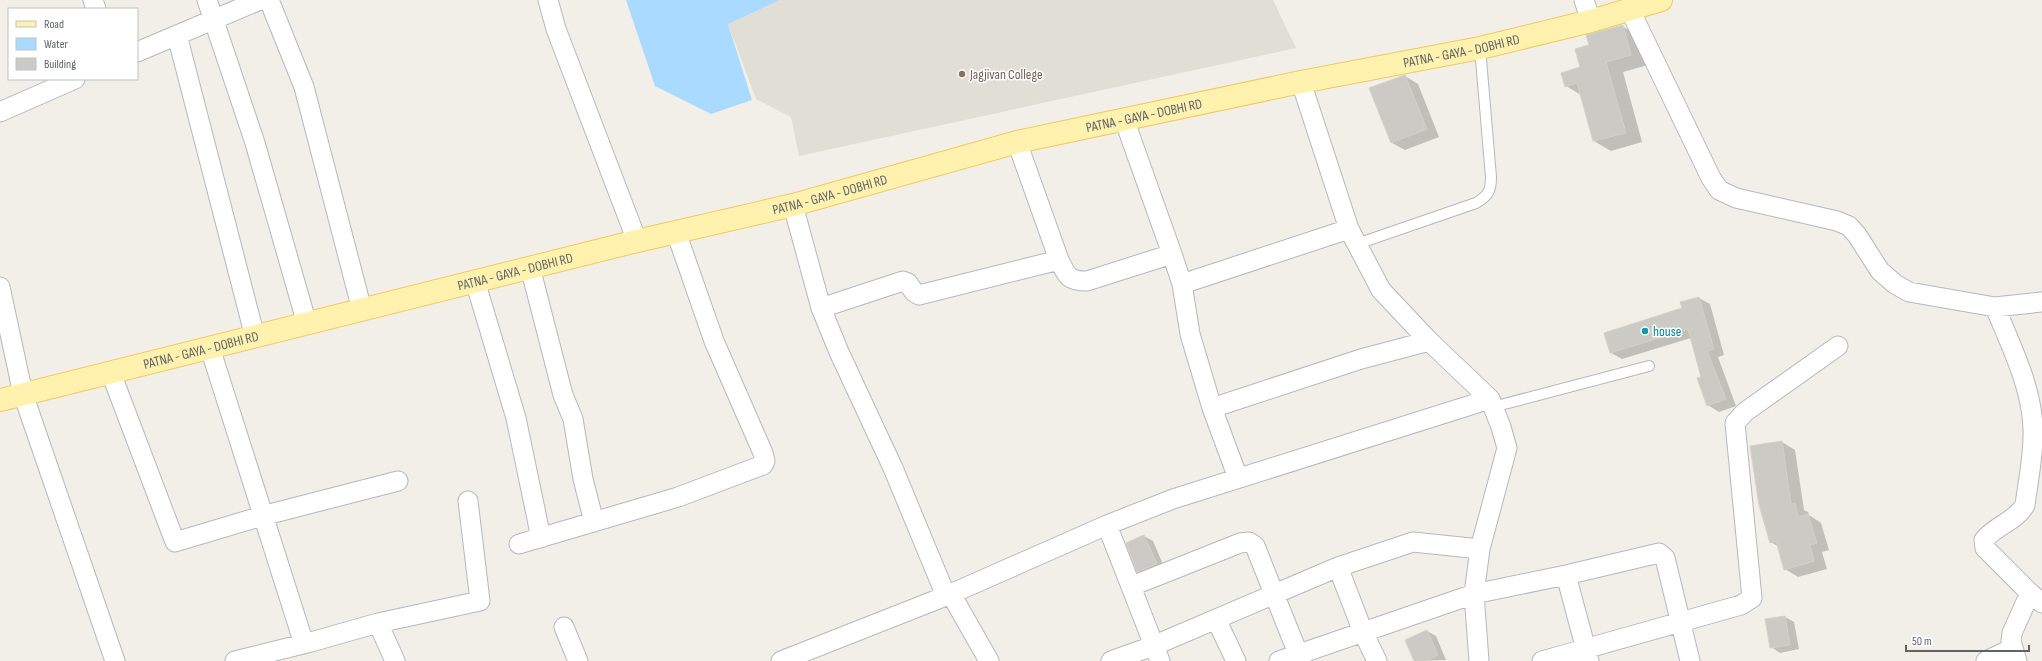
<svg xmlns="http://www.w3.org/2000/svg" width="2042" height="661" viewBox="0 0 2042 661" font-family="'Sofia Sans Condensed',sans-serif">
  <rect width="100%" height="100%" fill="#f1efe8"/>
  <path fill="#e1ded6" d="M780,0H1273L1296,48L799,156L791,117L756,99L728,24Z"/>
  <path fill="#aadaff" d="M626,0H780L728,24L752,100L711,114L655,86Z"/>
  <path fill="#0003" d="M1622,26L1639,36L1648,65L1623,72L1642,142L1611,151L1594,141L1581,95L1566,86L1581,68L1591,46Z
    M1405,76L1418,84L1439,137L1405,150L1392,143Z
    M1699,298L1710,304L1724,355L1718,357L1736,406L1719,412L1708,405L1691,338L1622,359L1611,353Z
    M1782,442L1795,450L1804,510L1808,512L1809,515L1821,523L1829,550L1822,552L1827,569L1798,577L1785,569L1779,547L1771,542Z
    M1144,536L1153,541L1165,569L1147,576L1138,571Z
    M1785,617L1794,622L1799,649L1780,653L1771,647Z
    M1427,631L1436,636L1446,660L1415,661Z"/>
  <path fill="#cccac5" stroke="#d6d1c6" d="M1623,25L1631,55L1606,62L1626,133L1593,141L1577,83L1565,87L1561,73L1580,67L1575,49L1589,45L1586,35Z
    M1405,75L1427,129L1391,143L1369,88Z
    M1699,297L1714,349L1707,351L1726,399L1707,406L1697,378L1701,377L1688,329L1610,353L1604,333L1682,308L1680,302Z
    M1782,441L1791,504L1795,503L1798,517L1808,514L1817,543L1810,545L1814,561L1784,570L1776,541L1770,543L1759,505L1750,446Z
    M1144,535L1157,564L1137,572L1126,543Z
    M1785,616L1790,645L1770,648L1765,619Z
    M1427,630L1438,655L1425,661H1414L1405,640Z"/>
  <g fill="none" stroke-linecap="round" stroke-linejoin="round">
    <defs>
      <path id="lane" d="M1357,244L1476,203C1488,196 1491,191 1491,177L1480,48
        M1493,407L1649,366"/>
      <path id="street" d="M93,0L96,9
        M207,0L255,143L307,324
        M269,0L304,87L362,310
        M548,0L556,29L637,241
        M1584,0L1591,21
        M1630,10L1711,178L1719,190L1736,198L1837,221L1849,226L1857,235L1880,271L1895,284L1909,292L1995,307L2042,302
        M177,35L255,337
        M137,52L260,0
        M1301,82L1349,229L1381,290L1429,341L1490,399L1501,427L1507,448L1480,549L1474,594L1479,661
        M0,112L75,79
        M1124,119L1172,254L1182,284L1190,334L1212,408L1238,478
        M1017,142L1059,260C1067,276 1068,281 1087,281L1172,254
        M793,205L821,308L839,352L893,468L946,596
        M530,267L563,395L573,419L583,479L594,522
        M475,281L516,418L541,538
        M1182,284L1349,229
        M0,287L23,394L115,661
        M1995,307C2011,346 2032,387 2033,429C2034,453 2028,482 2025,505C2016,521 1995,526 1984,540L1985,548L2030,593L2042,603
        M821,308L903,281L908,283L914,292L919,295L1059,260
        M210,348L304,644
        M111,373L175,542L262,516L398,481
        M1212,408L1361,359L1429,341
        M1107,525L1160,661
        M519,544L678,497L763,465L765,461L763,453L714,341L676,232
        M1338,567L1363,632L1377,661
        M1566,575L1589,661
        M1132,586L1240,543L1249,542L1255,546L1301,661
        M951,594L989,661
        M1216,619L1236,661
        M378,623L395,661
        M564,627L578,661
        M235,661L311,642L378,623L480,601L468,501
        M781,661L946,596L1107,525L1173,499L1490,399
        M1111,661L1153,646L1338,567L1413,542L1480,549
        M1279,661L1474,594L1566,575L1659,553L1665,558L1690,661
        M1542,661L1741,605L1752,598L1735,423L1745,412L1838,346
        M1986,661L2013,648
        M2017,661L2011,641L2012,633L2030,593"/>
      <g id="primary">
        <path id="s1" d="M0,400L637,241L793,205L1017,142L1301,82L1480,48L1591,21L1661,0"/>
      </g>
    </defs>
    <use href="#lane" stroke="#b5b8bc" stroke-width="12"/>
    <use href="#street" stroke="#b5b8bc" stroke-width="21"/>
    <use href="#primary" stroke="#f2c960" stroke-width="24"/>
    <use href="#lane" stroke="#fff" stroke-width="10"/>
    <use href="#street" stroke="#fff" stroke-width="19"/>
    <use href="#primary" stroke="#fff2af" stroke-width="22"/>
  </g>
  <circle fill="#8d6e63" stroke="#fff" stroke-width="1.5" cx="962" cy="74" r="4"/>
  <circle fill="#0f9aa8" stroke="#fff" stroke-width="1.5" cx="1645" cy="331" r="4"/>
  <g text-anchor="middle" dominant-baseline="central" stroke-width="3" stroke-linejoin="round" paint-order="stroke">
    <g font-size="14" fill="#5f6368" stroke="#fff">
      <text stroke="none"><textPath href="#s1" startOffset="1503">PATNA - GAYA - DOBHI RD</textPath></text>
      <text stroke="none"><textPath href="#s1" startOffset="1179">PATNA - GAYA - DOBHI RD</textPath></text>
      <text stroke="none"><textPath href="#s1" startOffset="855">PATNA - GAYA - DOBHI RD</textPath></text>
      <text stroke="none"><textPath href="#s1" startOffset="531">PATNA - GAYA - DOBHI RD</textPath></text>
      <text stroke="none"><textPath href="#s1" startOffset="207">PATNA - GAYA - DOBHI RD</textPath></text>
    </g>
    <g font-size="14" fill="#785e54" stroke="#fff" text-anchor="start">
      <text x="970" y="74">Jagjivan College</text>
    </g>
    <g font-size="14" fill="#0d838f" stroke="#fff" text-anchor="start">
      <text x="1653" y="331">house</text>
    </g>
  </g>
  <rect x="8" y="8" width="130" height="72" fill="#ffffff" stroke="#bfc1c3"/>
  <rect x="16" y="21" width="20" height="6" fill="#fff2af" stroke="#bfc1c3"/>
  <text x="44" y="28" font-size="12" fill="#5f6368">Road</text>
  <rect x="16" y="38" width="20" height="12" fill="#aadaff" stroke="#bfc1c3"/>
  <text x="44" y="48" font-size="12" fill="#5f6368">Water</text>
  <rect x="16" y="58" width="20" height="12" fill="#cccac5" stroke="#bfc1c3"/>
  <text x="44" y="68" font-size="12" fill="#5f6368">Building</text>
  <path d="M1906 645v6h123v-6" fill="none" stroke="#5f6368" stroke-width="2"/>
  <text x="1912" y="645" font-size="12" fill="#5f6368" stroke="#ffffff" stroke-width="3" paint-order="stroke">50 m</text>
</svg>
